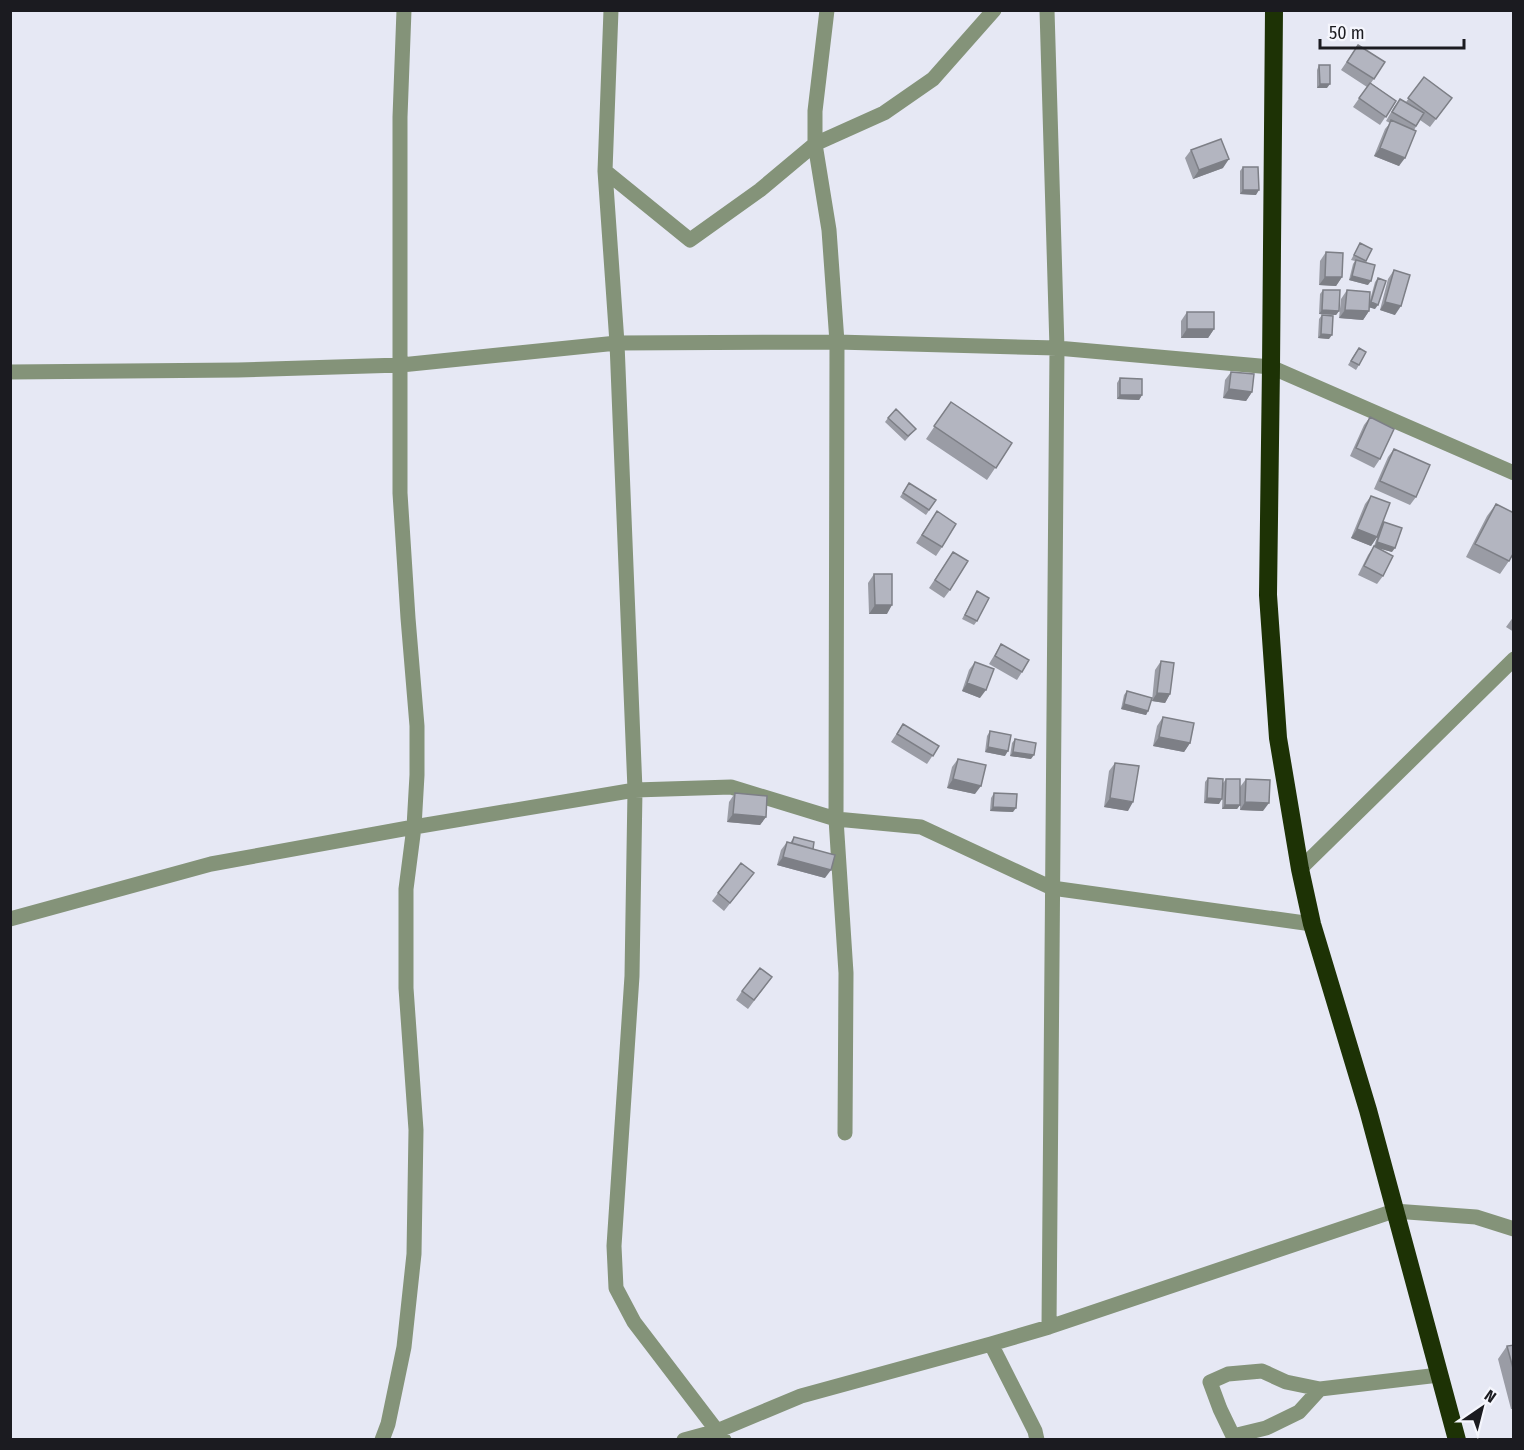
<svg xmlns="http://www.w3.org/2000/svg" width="1524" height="1450" viewBox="0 0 1524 1450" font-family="'Fira Sans Condensed',sans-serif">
  <rect width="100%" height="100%" fill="#e6e8f4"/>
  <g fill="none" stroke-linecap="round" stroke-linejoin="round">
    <path stroke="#849379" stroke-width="15" d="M611,10L605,171L617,343L635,790L632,976L614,1246L616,1288L634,1322L724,1440
      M827,10L815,111V144L829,230L837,342L836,819L846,973L845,1133
      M1047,10L1057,348L1049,1327
      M605,171L690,240L760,190L815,144L884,113L933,79L994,10
      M10,372L238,370L401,365L617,343L837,342L1057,348L1271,367L1514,473
      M1300,869L1514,659
      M10,919L211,864L414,827L635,790L731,787L836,819L921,827L1052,888L1312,924
      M991,1344L1035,1431L1037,1440
      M1320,1389L1299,1412L1266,1428L1233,1436L1220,1409L1210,1382L1228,1374L1262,1371L1286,1382L1320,1389L1439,1375
      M382,1440L388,1424L404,1347L414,1254L416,1130L406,988V889L414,827L417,775V726L408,618L400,493V117L404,10
      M684,1440L717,1431L801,1396L991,1344L1049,1327L1394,1211L1476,1217L1514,1229"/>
    <path stroke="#1d3205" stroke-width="18" d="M1274,10L1271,367L1268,595L1278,738L1300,869L1312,924L1368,1110L1457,1440"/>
  </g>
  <path fill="#9a9ca5" d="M1358,45L1385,62L1371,83L1396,101L1380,125L1353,107L1367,87L1341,70Z
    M1319,65L1327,88H1317V70Z
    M1424,77L1452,98L1430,127L1420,120L1414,130L1399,166L1374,156L1385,129L1390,123L1386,121L1394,107L1400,99L1406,102Z
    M1191,150L1223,168L1193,179L1185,158Z
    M1243,167L1256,195L1240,194V171Z
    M1360,243L1372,249L1365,262L1368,285L1349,280L1353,264L1355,261L1351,260Z
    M1326,252L1342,277L1336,286L1319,285L1320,261Z
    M1394,270L1395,315L1380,310L1388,279Z
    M1378,278L1375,309L1369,307V311L1363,320L1339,318L1341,299L1347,290L1370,300L1375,282Z
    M1323,290L1339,311L1336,315L1319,314L1320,294Z
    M1187,312L1214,329L1208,338H1181V321Z
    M1322,315L1329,339L1318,338L1319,319Z
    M1356,352L1359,365L1356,370L1348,365Z
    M1231,372L1252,392L1246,401L1223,398L1225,380Z
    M1120,378L1142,395L1139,400L1117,399V383Z
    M951,402L1012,443L987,480L926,439Z
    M1370,417L1380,459L1374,468L1350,456L1364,425Z
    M888,418L916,429L905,441L885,422Z
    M1394,449L1416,497L1410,505L1374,489L1388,457Z
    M909,483L936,500L926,515L900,497Z
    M1371,496L1377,537L1371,546L1351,538L1365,504Z
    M1496,504L1509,561L1500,574L1466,557L1487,516Z
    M937,511L942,547L936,556L916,543Z
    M1384,522L1392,552L1375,547L1383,576L1377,584L1358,575L1368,555L1374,546L1381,526Z
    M953,552L950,590L944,598L929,588Z
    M874,574L887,614H869L868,583Z
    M977,591V621L974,625L962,619Z
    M1514,616V632L1506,627Z
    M1001,644L1022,672L1017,680L989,664Z
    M1161,661L1170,694L1165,703L1152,701L1155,670Z
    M975,662L980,698L962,691L969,670Z
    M1127,691L1148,711L1146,715L1121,709L1124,695Z
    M1163,717L1190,743L1184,752L1153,746L1157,726Z
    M903,724L939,746L927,764L891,742Z
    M990,731L1005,756L985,752L987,736Z
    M1015,739L1031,759L1010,756L1012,743Z
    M958,759L975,794L947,788L952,767Z
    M1115,763L1128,811L1104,807L1109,771Z
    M1208,778L1223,783L1226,779L1240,787L1246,779L1263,811L1240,810V805L1237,809H1222L1223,785L1219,804L1204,803L1205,782Z
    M735,793L766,817L760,825L727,822L729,802Z
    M994,793L1013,812L990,811L991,798Z
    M794,837L813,849L825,878L777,865L781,850L787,842L790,843Z
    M754,873L724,911L712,901L718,893Z
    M772,977L748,1009L736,1000L742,991Z
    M1514,1345V1409H1511L1498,1359L1507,1346Z"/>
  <path fill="#7d7f86" d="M1320,84H1330L1327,88H1317Z
    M1380,148L1405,158L1399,166L1374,156Z
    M1229,159L1223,168L1193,179L1199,170Z
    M1243,190H1259L1256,195L1240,194Z
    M1352,276L1371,281L1368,285L1349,280Z
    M1325,277H1342L1336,286L1319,285Z
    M1371,302L1378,305L1375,309L1368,307Z
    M1385,302L1401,306L1395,315L1380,310Z
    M1322,310L1339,311L1336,315L1319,314Z
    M1345,310L1369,311L1363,320L1339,318Z
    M1187,329H1214L1208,338H1181Z
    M1321,334L1332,335L1329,339L1318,338Z
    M1229,389L1252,392L1246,401L1223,398Z
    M1120,395H1142L1139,400L1117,399Z
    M1357,529L1377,537L1371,546L1351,538Z
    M1377,542L1395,548L1392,552L1374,547Z
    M875,605H892L887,614H869Z
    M967,683L986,690L980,698L962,691Z
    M1157,693L1170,694L1165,703L1152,701Z
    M1124,704L1148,711L1146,715L1121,709Z
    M1159,737L1190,743L1184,752L1153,746Z
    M988,747L1008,751L1005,756L985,752Z
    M1013,752L1034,755L1031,759L1010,756Z
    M953,779L981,786L975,794L947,788Z
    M1110,798L1133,802L1128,811L1104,807Z
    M1207,798L1222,799L1219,804L1204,803Z
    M1245,802L1269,803L1263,811L1240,810Z
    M1225,805H1240L1237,809H1222Z
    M993,807L1016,808L1013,812L990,811Z
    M733,814L766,817L760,825L727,822Z
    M783,857L831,870L825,878L777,865Z"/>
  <path fill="#b3b5c0" stroke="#7d7f86" stroke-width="1.5" d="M1358,45L1385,62L1374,79L1347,62Z
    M1319,65H1330V84H1320Z
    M1424,77L1452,98L1436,119L1408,98Z
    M1370,83L1396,101L1386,117L1359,98Z
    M1400,99L1424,113L1416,126L1392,112Z
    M1391,120L1416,131L1405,158L1380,148Z
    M1221,139L1229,159L1199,170L1191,150Z
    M1243,167H1258L1259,190H1243Z
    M1360,243L1372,249L1366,261L1354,255Z
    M1326,252L1343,253L1342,277H1325Z
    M1356,260L1375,265L1371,281L1352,276Z
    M1394,270L1410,275L1401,306L1385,302Z
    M1378,278L1386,281L1378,305L1371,302Z
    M1323,290H1340L1339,311L1322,310Z
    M1347,290L1370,292L1369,311L1345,310Z
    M1187,312H1214V329H1187Z
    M1322,315L1333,316L1332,335L1321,334Z
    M1359,348L1366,352L1359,365L1351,361Z
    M1231,372L1254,374L1252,392L1229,389Z
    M1120,378L1142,379V395H1120Z
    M951,402L1012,443L996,468L934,426Z
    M896,409L916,429L908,436L888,418Z
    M1370,417L1394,429L1380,459L1356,448Z
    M1394,449L1430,465L1416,497L1380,481Z
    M909,483L936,500L929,510L903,493Z
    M1371,496L1390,503L1377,537L1357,529Z
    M1496,504L1514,513V552L1509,561L1475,544Z
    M937,511L956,524L942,547L922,535Z
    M1384,522L1402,528L1395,548L1377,542Z
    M1374,546L1393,556L1383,576L1364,566Z
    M953,552L968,561L950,590L935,580Z
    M874,574H892V605H875Z
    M977,591L989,598L977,621L965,615Z
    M1001,644L1029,660L1022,672L995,656Z
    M1161,661L1174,663L1170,694L1157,693Z
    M975,662L994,669L986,690L967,683Z
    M1127,691L1152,698L1148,711L1124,704Z
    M1163,717L1194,723L1190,743L1159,737Z
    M903,724L939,746L933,756L897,734Z
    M990,731L1011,735L1008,751L988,747Z
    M1015,739L1036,743L1034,755L1013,752Z
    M958,759L986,765L981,786L953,779Z
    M1115,763L1139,766L1133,802L1110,798Z
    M1208,778L1223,779L1222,799L1207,798Z
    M1226,779H1240V805H1225Z
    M1246,779L1270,780L1269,803L1245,802Z
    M735,793L767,796L766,817L733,814Z
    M994,793L1017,794L1016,808L993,807Z
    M794,837L814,842L813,849L792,843Z
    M787,842L835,855L831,870L783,857Z
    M741,863L754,873L730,903L718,893Z
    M760,968L772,977L754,1000L742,991Z
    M1514,1345V1372L1507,1346Z"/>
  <rect width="1524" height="1450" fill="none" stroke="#1b1b20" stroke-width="24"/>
  <g transform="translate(1482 1408) rotate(35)" stroke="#f5f6fd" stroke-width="4.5" paint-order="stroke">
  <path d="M0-4.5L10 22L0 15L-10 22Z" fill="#1b1b20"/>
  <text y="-9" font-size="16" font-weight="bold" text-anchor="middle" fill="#1b1b20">N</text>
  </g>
  <path d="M1320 39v9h144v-9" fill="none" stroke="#1b1b20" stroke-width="3"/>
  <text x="1329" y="39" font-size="18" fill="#1b1b20" stroke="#f5f6fd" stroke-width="4.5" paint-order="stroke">50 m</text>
</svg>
